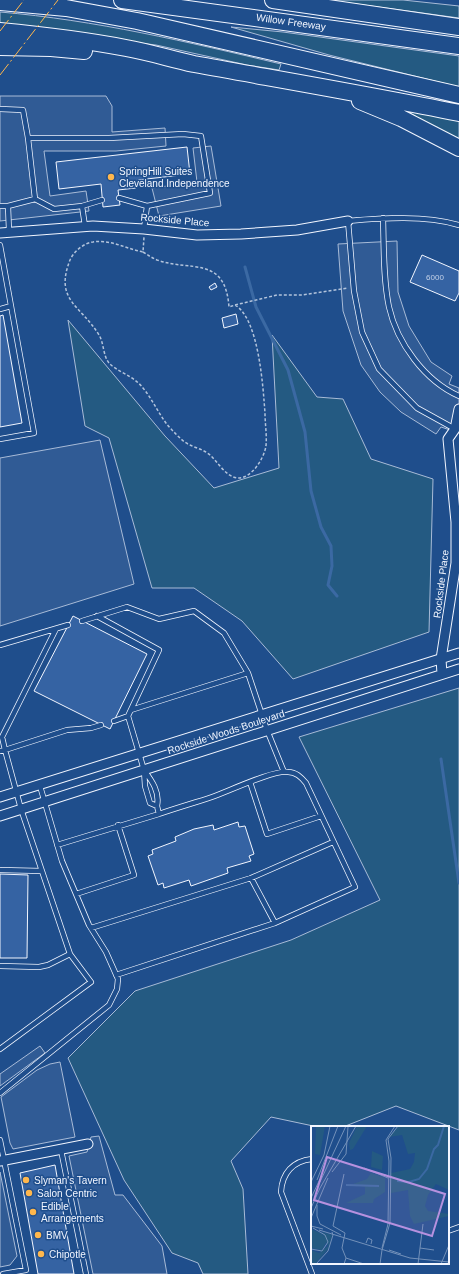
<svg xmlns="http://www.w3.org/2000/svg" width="459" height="1274" viewBox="0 0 459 1274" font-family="Helvetica,sans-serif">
  <rect width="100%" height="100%" fill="#1f4e8c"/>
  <path fill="#245a82" stroke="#a8bbd7" d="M327,0H403L459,6V18Z
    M0,12C95,20 188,42 281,64L279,70L247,65L156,45L0,26Z
    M231,27L283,32L459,56V87L329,55Z
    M402,108L459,119V143L456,141Z
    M68,320L165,436L214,488L279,468L272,335L317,397L343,399L371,459L433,479L429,632L293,679L242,621L194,588H152L109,438L85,426Z
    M459,688V1130L396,1106L343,1127H318L271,1117L231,1161L243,1189L248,1274H203L198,1263L172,1253L124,1180L68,1058L135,991L291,940L380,900L299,737Z"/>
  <path fill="#305b95" stroke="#a8bbd7" d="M0,96H106L112,106V132L165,128L166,146L116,151H44L50,196L86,191L89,211L0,221Z
    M211,146L221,206L159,216L152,188L197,182L193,148Z
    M397,241L398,292L409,326L431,362L452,376L449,384L459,388V433L441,427L436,434L401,412L380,392L361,365L343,311L338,244Z
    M100,440L134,584L0,626V458Z
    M40,1046L45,1053L0,1086V1074Z
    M60,1062L75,1137L13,1149L10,1143L1,1097L37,1070L50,1064Z
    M99,1136L115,1195H123L162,1246L167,1274H93L69,1156L87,1152L91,1137Z
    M0,1172L17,1256L10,1265L0,1267Z"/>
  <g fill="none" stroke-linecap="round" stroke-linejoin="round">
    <path stroke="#3b69a3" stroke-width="3" d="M245,267L256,307L288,370L305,432L311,491L321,527L331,546L332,566L328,585L337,596
      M441,759L459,883"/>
  </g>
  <path fill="#3563a3" stroke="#f2f6ff" d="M187,147L190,174L138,180L136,188L118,190L120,205L103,207L101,184L59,189L56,162Z
    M422,255L459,271V293L455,301L410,282Z
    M215,283L217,287L211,290L209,287Z
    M236,314L238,324L224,328L222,318Z
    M3,315L22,423L0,427V316Z
    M73,616L147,654L110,729L34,691Z
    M238,822L239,827L245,826L254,854L249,856L251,861L227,868L228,873L191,886L189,880L164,888L163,883L158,885L148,856L153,854L152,850L176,841L175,837L194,829L213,825L214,830Z
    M0,874L28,875L27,958H0Z
    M55,1165L74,1274H38L20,1173Z"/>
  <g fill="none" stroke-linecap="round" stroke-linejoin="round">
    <defs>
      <path id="service" d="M0,109L23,110L28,138H109L183,134L201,136L210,193L147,206
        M28,138L35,199
        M119,198L147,206L144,229
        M0,206H8L9,231
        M8,206L35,199L54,209L82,206L102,200
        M82,206L85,226
        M383,218C384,247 383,278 389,307C397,343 425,381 459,396
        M0,245L34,433L0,439
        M0,309L11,306
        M455,429L417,408L379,369L362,332L354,291L348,221C384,218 424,215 459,225
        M97,616L159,650L128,716L144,770L145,786L150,803L157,806C160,792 152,781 144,770
        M82,621L127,607L159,619L194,611L224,633L248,673
        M0,645L68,625
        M131,710L248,673L267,730L284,772
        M114,721L128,716
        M0,751L5,750L2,737L56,629
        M250,782L267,834L321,816
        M57,845L159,814L157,806
        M0,870L42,871
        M251,878L275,923
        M76,894L134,875L118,825
        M91,928L251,878L333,842
        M0,966L39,967L48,965L70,954
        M116,975L275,923L355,887L306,783C301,777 296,772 288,772C273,770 229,791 212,797C194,803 176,808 159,814
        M0,1049L91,982L70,954L21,809L5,750L67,730L91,728L101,725
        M0,1093L109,1005L117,989L118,979L106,952L89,925L62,861L40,786
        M0,1140L26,1270L3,1274
        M61,1150L86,1274
        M448,1231L459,1227
        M312,1274L281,1192C282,1173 293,1161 312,1159"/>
      <path id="minor" d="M0,233L93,226L144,229L197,235L241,234L297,230L348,221
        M442,674L441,659L456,563V522L448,439L455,429L459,409
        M0,797L459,653
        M0,816L459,669
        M0,1161L88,1144"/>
      <path id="motorway" d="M122,0L459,46
        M273,0L459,27
        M0,2L66,8L137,21L459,95
        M0,31C42,35 84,40 126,48C149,52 171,59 194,64C282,80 371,95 459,113
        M0,47L51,48L84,51
        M360,101L401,118L459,148"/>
    </defs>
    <use href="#service" stroke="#f2f6ff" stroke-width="6"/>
    <use href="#minor" stroke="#f2f6ff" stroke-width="11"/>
    <use href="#motorway" stroke="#f2f6ff" stroke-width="18"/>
    <path stroke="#b3c4dc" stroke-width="1.5" stroke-dasharray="3 2" stroke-linecap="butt" d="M143,252C148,255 152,258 157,260C191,272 225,255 229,307L235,305C259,319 263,387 265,413C265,424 267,435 266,446C264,458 252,479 237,478C225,476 218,462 210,455C203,449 195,448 188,444C182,441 177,435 172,430C160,418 154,401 143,388C133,375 117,372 109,363C103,356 104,343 99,335C81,305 54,301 70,260C74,251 84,243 93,242C110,239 127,249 143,252L144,237
      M235,305L277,295H302L348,288"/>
    <use href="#service" stroke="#1f4e8c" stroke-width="4.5"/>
    <use href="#minor" stroke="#1f4e8c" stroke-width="9"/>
    <use href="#motorway" stroke="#1f4e8c" stroke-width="16"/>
    <path stroke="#ffb74d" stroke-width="1" stroke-dasharray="14 3 2 3" stroke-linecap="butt" d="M0,31L24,0
      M0,75L58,0"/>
  </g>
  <g fill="#ffb74d" stroke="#1f4e8c" stroke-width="1.5">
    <circle cx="111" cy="177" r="4"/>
    <circle cx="26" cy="1180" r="4"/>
    <circle cx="29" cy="1193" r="4"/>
    <circle cx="33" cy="1212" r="4"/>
    <circle cx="38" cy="1235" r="4"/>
    <circle cx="41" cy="1254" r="4"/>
  </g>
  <g text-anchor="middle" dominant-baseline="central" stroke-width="3" stroke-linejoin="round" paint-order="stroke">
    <g font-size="8" fill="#c3d1e8">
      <text x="435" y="277">6000</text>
    </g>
    <g font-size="10" fill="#f2f6ff" stroke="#1f4e8c">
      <text transform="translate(291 22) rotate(8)">Willow Freeway</text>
      <text transform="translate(175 220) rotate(5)">Rockside Place</text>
      <text transform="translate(441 584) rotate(-83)">Rockside Place</text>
      <text transform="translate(226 732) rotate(-18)">Rockside Woods Boulevard</text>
    </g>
    <g font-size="10" fill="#f2f6ff" stroke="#1f4e8c" text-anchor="start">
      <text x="119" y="171">SpringHill Suites<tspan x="119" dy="12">Cleveland Independence</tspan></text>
      <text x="34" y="1180">Slyman's Tavern</text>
      <text x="37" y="1193">Salon Centric</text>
      <text x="41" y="1206">Edible<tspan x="41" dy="12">Arrangements</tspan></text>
      <text x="46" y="1235">BMV</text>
      <text x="49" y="1254">Chipotle</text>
    </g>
  </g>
  <g transform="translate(311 1126)">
    <rect width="138" height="138" fill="#1f4e8c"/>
    <path d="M5,0H14L9,29L4,28ZM46,0H56L42,23L39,24L38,17ZM87,0H138V64L125,58L117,69L114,80L117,85L138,88V90L103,98L99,90L97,64L80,67V47L99,43L103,36L104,27L97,28L91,9L78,11ZM61,25L72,30L71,44L60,41ZM60,47L74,52V66L63,73L62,77H35L54,68V61L42,58L56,53ZM0,103L11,108L16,115L11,124L0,122ZM11,106L21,109L17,123L4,138H0V124L8,127L17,120Z" fill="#245a82"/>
    <path fill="none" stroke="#3b69a3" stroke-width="2" d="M86,55L98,56L108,53L116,43L123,23L127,19L133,0M35,59L68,60"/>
    <path fill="none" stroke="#7391ba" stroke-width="1" d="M53,42L77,52M57,44L77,50M21,46L35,28L37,1M6,54L27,0M0,56L13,29L19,0M9,56L35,0M0,72L9,53M6,79V90L9,98L30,109M0,82L9,62L45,0M0,92L17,52M0,100L12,103M8,104L99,132L138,136M55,117L57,112L61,114L60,118M71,122L77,98L78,35L75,14L84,0M109,122L123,124M0,123L11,125L17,116L14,109L2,102M78,124L90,128M35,132L53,138M5,138L17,125L22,109L21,106M33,138L35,132L31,122L34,107L22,100L33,48M69,138L71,124L79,97L80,32L77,13L87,0M107,138L112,98M130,138L138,119"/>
    <path fill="#b691df" fill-opacity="0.15" stroke="#b691df" stroke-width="2" d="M16,31L134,68L121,110L3,74Z"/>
    <rect width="138" height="138" fill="none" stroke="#f2f6ff" stroke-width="2"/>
  </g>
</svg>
